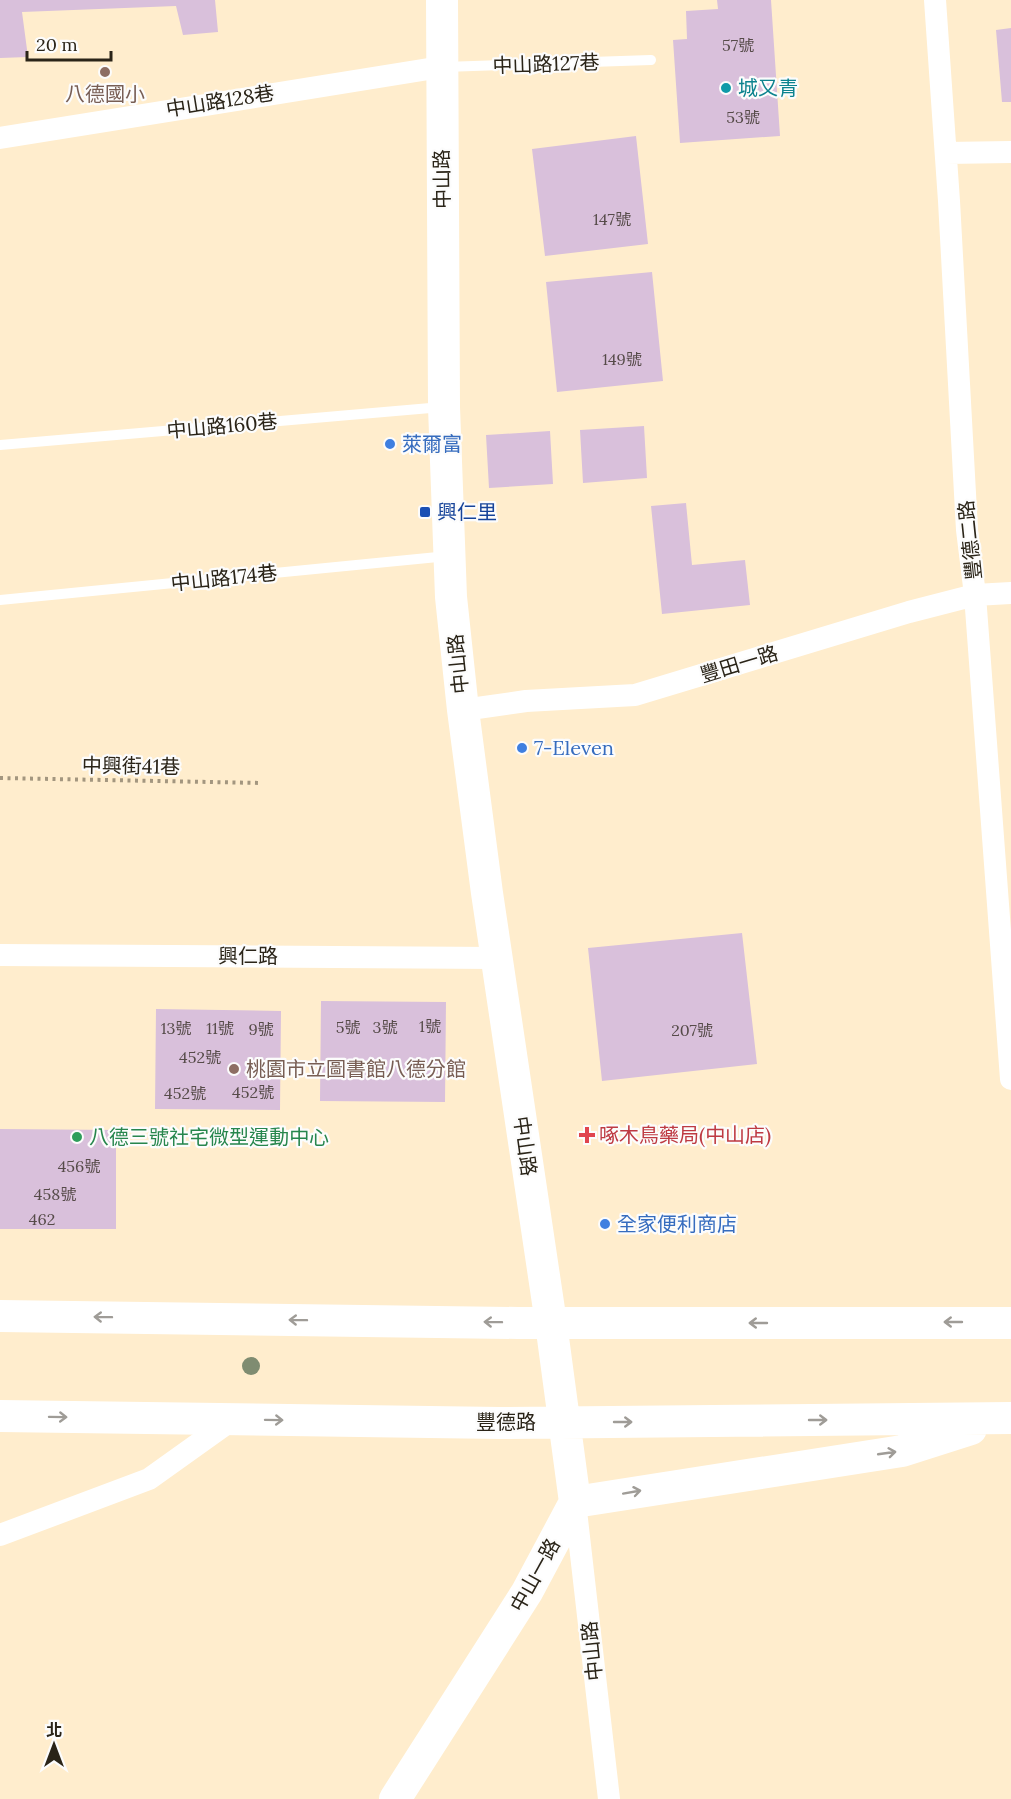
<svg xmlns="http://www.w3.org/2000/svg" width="1011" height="1799" font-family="Lora,'Noto Sans TC',serif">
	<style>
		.building { fill: #d9c0db }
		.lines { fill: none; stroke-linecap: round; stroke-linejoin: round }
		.path { stroke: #a3967f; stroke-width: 4; stroke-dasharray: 3 4.5; stroke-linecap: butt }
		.lane { stroke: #fff; stroke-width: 10 }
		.street { stroke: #fff; stroke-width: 22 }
		.secondary { stroke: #fff; stroke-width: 32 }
		.tree { fill: #7f8c71 }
		.oneway { stroke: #9f9c97 }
		.education-dot { fill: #8d6e63; stroke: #fcfcfc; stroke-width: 2 }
		.culture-dot { fill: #0f9aa8; stroke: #fcfcfc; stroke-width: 2 }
		.shop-dot { fill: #3f7fe0; stroke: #fcfcfc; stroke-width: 2 }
		.transit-dot { fill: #1a4fb4; stroke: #fcfcfc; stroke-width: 2 }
		.health-dot { fill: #e0444e; stroke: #fcfcfc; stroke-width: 2 }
		.leisure-dot { fill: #2e9e5b; stroke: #fcfcfc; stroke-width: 2 }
		.labels { text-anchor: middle; stroke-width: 4.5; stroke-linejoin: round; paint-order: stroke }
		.number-label { font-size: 16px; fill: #564b49 }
		.street-label { font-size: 20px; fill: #2a2418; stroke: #fcfcfc }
		.culture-label { font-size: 20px; fill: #0d838f; stroke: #fcfcfc; text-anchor: start }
		.education-label { font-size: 20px; fill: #785e54; stroke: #fcfcfc }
		.shop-label { font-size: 20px; fill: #366cbe; stroke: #fcfcfc; text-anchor: start }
		.transit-label { font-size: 20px; fill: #164399; stroke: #fcfcfc; text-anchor: start }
		.health-label { font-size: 20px; fill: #be3a42; stroke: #fcfcfc; text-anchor: start }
		.leisure-label { font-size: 20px; fill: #27864d; stroke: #fcfcfc; text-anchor: start }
	</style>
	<rect width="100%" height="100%" fill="#ffedcd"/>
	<!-- building -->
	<path class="building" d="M0,0H215L218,32L183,35L176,6L22,12L28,57L0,58Z
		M717,0H771L780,136L680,143L673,40L687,39L686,11L718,9Z
		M1011,28V102H1002L996,30Z
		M636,136L648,244L545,256L532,149Z
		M652,272L663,381L557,392L546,282Z
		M644,426L647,478L583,483L580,430Z
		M550,431L553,484L489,488L486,435Z
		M686,503L692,565L745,560L750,605L662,614L651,506Z
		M742,933L757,1064L602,1081L588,948Z
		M321,1001L446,1002L445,1102L320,1101Z
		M156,1009L281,1011L280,1110L155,1109Z
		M0,1129L116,1130V1229H0Z"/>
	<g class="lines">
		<!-- path -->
		<path class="path" d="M0,778L262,783"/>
		<!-- lane -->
		<path class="lane" d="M444,67L651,60
			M0,445L442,407
			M0,600L448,556"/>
		<!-- street -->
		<path class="street" d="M935,0L949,201L967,530L975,595L1011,1079
			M0,138L441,67
			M946,153L1011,152
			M463,710L526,701L635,695L909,612L975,595L1011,593
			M0,955L497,958
			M575,1502L609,1799
			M0,1535L149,1479L233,1419"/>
		<!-- secondary -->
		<path class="secondary" d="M0,1316L518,1323H1011
			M0,1416L500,1423L1011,1418
			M575,1502L902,1451L971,1429
			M395,1799L527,1592L575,1502L551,1323L487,893L463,710L451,597L444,407L442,0"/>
	</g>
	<!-- trees -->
	<circle class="tree" cx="251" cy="1366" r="9"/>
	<!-- one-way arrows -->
	<defs><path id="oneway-shaft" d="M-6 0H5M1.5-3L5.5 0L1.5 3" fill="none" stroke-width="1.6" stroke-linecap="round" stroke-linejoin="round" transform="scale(1.5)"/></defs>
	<g class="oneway">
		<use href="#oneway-shaft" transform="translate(103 1317) rotate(-179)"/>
		<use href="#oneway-shaft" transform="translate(298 1320) rotate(-179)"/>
		<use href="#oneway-shaft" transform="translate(493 1322) rotate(-179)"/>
		<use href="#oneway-shaft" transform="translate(953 1322) rotate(180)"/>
		<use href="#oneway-shaft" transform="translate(758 1323) rotate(180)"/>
		<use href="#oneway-shaft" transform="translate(58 1417) rotate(1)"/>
		<use href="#oneway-shaft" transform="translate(274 1420) rotate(1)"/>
		<use href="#oneway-shaft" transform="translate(818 1420)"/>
		<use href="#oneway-shaft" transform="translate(623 1422)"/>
		<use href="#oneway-shaft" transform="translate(887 1453) rotate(-8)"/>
		<use href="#oneway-shaft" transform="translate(632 1492) rotate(-10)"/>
	</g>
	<!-- markers -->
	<g class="education-dot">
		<circle cx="105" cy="72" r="6"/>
		<circle cx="234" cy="1069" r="6"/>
	</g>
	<circle class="culture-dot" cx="726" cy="88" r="6"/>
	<g class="shop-dot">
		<circle cx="390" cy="444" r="6"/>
		<circle cx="522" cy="748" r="6"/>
		<circle cx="605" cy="1224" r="6"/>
	</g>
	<rect class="transit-dot" x="419" y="506" width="12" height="12" rx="3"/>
	<path class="health-dot" d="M584 1126h6v6h6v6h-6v6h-6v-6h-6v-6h6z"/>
	<circle class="leisure-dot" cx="77" cy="1137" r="6"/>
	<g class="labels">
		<!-- number labels -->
		<g class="number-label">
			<text x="738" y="51">57號</text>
			<text x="743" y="123">53號</text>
			<text x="612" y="225">147號</text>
			<text x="622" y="365">149號</text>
			<text x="430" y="1032">1號</text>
			<text x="348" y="1033">5號</text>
			<text x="385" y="1033">3號</text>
			<text x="176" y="1034">13號</text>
			<text x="220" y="1034">11號</text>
			<text x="261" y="1035">9號</text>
			<text x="692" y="1036">207號</text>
			<text x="200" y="1063">452號</text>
			<text x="253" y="1098">452號</text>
			<text x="185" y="1099">452號</text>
			<text x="79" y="1172">456號</text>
			<text x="55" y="1200">458號</text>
			<text x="42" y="1225">462</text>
		</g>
		<!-- street labels -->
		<g class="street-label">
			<text transform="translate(546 64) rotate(-2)" y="7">中山路127巷</text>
			<text transform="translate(220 101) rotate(-9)" y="7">中山路128巷</text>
			<text transform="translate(442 179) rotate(-91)" y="7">中山路</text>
			<text transform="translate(222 426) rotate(-5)" y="7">中山路160巷</text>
			<text transform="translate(970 540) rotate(-96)" y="7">豐德二路</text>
			<text transform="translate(224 578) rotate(-6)" y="7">中山路174巷</text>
			<text transform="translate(458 664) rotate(-96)" y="7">中山路</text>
			<text transform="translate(739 664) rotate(-17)" y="7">豐田一路</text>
			<text transform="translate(131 766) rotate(1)" y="7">中興街41巷</text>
			<text x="248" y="963">興仁路</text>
			<text transform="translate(525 1146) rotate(82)" y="7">中山路</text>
			<text x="506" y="1429">豐德路</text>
			<text transform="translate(535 1575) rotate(-61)" y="7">中山一路</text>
			<text transform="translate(592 1651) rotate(-96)" y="7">中山路</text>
		</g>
		<!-- culture labels -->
		<g class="culture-label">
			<text x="738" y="95">城又青</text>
		</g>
		<!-- education labels -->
		<g class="education-label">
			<text x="105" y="101">八德國小</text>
			<text x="246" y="1076" text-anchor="start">桃園市立圖書館八德分館</text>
		</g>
		<!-- shop labels -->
		<g class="shop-label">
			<text x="402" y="451">萊爾富</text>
			<text x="534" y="755">7-Eleven</text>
			<text x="617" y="1231">全家便利商店</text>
		</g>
		<!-- transit labels -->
		<g class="transit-label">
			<text x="437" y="519">興仁里</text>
		</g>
		<!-- health labels -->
		<g class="health-label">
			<text x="599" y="1142">啄木鳥藥局(中山店)</text>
		</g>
		<!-- leisure labels -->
		<g class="leisure-label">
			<text x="89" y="1144">八德三號社宅微型運動中心</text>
		</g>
	</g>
	<!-- north arrow -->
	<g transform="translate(54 1745)" stroke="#fcfcfc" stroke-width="4.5" paint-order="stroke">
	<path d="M0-4.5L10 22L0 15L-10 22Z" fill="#2a2418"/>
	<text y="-9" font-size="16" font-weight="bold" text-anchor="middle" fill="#2a2418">北</text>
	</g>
	<!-- scale -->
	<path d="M27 51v9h84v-9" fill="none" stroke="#2a2418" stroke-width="3"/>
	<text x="36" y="51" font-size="18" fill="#2a2418" stroke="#fcfcfc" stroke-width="4.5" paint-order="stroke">20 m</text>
</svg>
